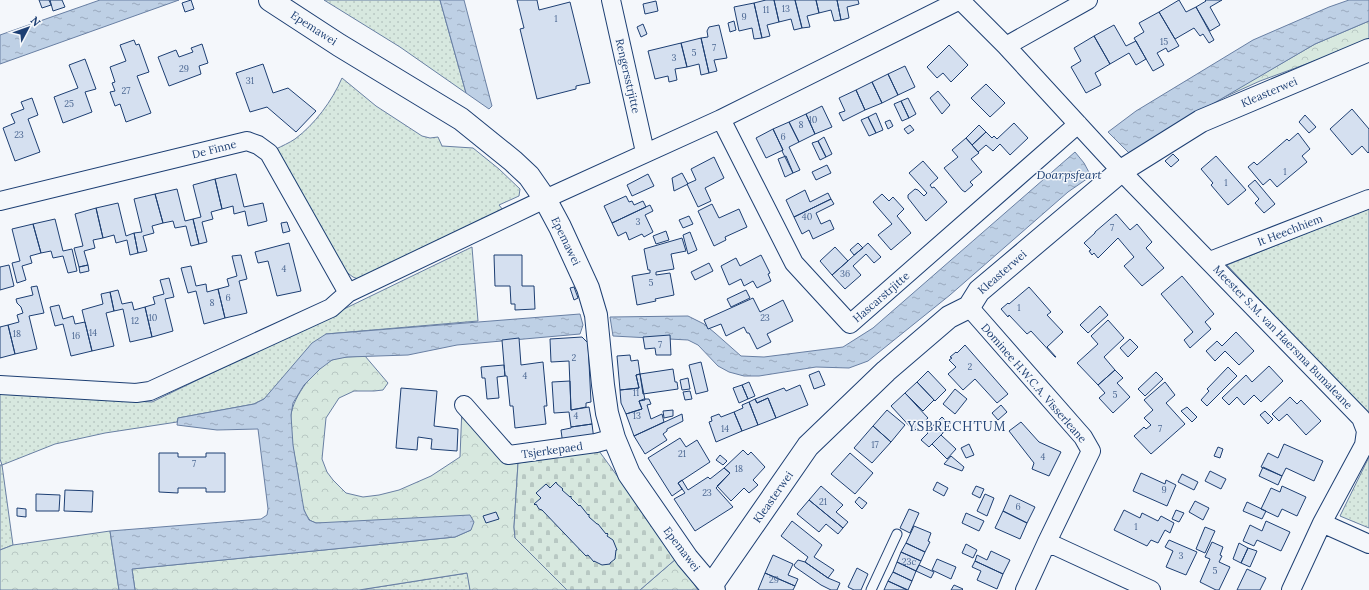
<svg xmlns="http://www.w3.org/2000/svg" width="1369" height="590" font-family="Lora,serif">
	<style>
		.grass { fill: url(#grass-dots); stroke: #687fa3 }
		.forest { fill: url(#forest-crowns); stroke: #687fa3 }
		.cemetery { fill: url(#cemetery-stones); stroke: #687fa3 }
		.water { fill: url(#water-ripples); stroke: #687fa3 }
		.building { fill: #d5e0f0; stroke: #1d3f73 }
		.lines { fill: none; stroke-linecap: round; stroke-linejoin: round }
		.lane-casing { stroke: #1d3f73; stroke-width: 11 }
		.street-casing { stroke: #1d3f73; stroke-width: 20 }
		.secondary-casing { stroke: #1d3f73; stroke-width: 24 }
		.lane { stroke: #f4f7fb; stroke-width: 9 }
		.street { stroke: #f4f7fb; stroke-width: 18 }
		.secondary { stroke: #f4f7fb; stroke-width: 22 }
		.labels { text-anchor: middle; stroke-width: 3; stroke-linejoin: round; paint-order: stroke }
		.number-label { font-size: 9px; fill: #4b6792 }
		.street-label { font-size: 11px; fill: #1d3f73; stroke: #f4f7fb }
		.water-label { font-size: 12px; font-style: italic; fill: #1d3f73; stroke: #f4f7fb }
		.quarter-label { font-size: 13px; letter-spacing: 1px; fill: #1d3f73; stroke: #f4f7fb }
	</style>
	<defs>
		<pattern id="grass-dots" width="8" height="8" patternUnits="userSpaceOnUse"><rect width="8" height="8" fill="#d7e8df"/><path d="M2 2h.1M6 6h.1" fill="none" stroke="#b8c8c3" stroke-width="1.8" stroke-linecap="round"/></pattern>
		<pattern id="forest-crowns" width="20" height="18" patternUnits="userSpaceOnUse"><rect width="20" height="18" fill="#d7e8df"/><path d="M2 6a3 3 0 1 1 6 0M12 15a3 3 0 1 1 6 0" fill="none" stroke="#b8c8c3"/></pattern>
		<pattern id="cemetery-stones" width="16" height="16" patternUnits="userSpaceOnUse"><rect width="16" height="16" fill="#d7e8df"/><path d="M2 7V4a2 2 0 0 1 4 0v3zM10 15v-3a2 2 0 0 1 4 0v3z" fill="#b8c8c3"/></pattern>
		<pattern id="water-ripples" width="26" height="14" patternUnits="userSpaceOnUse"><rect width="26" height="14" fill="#bed0e5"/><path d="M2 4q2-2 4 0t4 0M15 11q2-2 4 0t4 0" fill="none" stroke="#9aaabe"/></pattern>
	</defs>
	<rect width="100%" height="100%" fill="#f4f7fb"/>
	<!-- grass -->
	<path class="grass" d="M324,0H440L466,93L400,47Z
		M342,78L376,106L422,136L430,138L438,137L442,146L473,148L499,169L520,189L519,196L499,205L503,210L358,279L353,277L345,271L276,149C282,146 289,143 295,139C315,124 332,101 342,78Z
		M1369,208V416L1227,265Z
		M472,247L478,321L326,334L264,399L254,404L178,418L177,422L105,433L55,444L2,465L13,545L0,550V465H2L0,459V394L152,402Z
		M1369,457V528L1340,516Z
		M468,573L470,590H359Z"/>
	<!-- forest -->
	<path class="forest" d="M1369,21V41L1260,81L1218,100L1315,44Z
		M365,356L388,383L383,390L374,391H354L339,398L326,418L322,459L327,472L333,480L346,493L363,497L379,495L399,490L431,476L460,457L462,407L518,463L514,527L515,538L567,590H470L467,573L359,590H135L132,569L455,537L471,530L316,523C314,522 310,521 309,519C300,508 300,489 298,475C295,456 289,434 291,415C293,397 315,367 332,360C342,356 355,357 365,356Z
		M110,531L119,590H0V550L13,545Z
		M677,558L698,590H640Z"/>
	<!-- cemetery -->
	<path class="cemetery" d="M599,451L677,558L640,590H567L515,538L514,527L518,463Z"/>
	<!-- water -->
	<path class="water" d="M100,0H179L0,64V35Z
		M440,0H464L492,106L489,109L466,93Z
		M1349,0H1369V21L1315,44L1180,123L1131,155L1108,132L1136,111L1253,40L1329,7Z
		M1075,152L1084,163L1091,176L1068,192L950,295L868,361L849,368L816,367L759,376H744L729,372L718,366L698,345L688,340L613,336L610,317L688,316L704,324L715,333L741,356L764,357L843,347L873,328Z
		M580,314L583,325L580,334L457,345L408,355L347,357L332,360L320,369L304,385L293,403L291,415L293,445L304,510L309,520L316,523L470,515L474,522L471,530L455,537L132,569L135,590H119L110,531L261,519L267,515L268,509L258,429L217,430L177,425L178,418L254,404L264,399L312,343L326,334Z"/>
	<!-- building -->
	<path class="building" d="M39,0H49L51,5L42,8Z
		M50,0H62L65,7L53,11Z
		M191,0L194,9L185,12L182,3Z
		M517,0H537L539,10L570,2L590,83L576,86V89L537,99L520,29L524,28Z
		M766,0H774L779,22L767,25L770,36L762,38L754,3Z
		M774,0H795L802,28L794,30L791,19L779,22Z
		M795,0H816L819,13L807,16L810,27L802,28Z
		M816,0H837L841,20L834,21L831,10L819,13Z
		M837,0H858L859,4L847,7L849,18L841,20Z
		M1179,0L1186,12L1196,7L1214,40L1209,43L1203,34L1200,36L1194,28L1175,39L1159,12Z
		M1205,0H1222L1210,7L1220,25L1210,31L1196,7L1206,1Z
		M656,1L658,11L645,14L643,4Z
		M754,3L762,38L754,39L752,28L739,31L734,7Z
		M1159,12L1179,46L1168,52L1166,48L1157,53L1164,65L1153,71L1134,38L1144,32L1139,23Z
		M734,21L736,30L730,32L728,23Z
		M643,24L647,34L641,37L637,27Z
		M719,25L727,58L714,60L717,71L709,73L701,38L708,37L707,31L709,27Z
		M1114,25L1126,46L1136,41L1146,59L1136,65L1129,53L1110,64L1094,36Z
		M1094,36L1110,64L1095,73L1101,85L1086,93L1071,67L1081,61L1074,48Z
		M701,38L709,73L701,75L699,64L687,67L681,43Z
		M134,40L136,45L139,44L149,72L137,76L151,113L126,122L120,104L115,106L110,92L115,91L112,83L115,82L110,67L126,61L120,45Z
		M681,43L687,67L675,69L677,80L669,82L668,76L655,79L648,51Z
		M202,44L208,63L199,66L201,74L169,86L158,57L176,50L179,57L193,52L191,48Z
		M949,45L968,65L951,82L943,73L937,78L927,67Z
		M85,59L96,89L85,92L92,112L63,123L54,97L78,88L69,65Z
		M263,64L273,93L288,88L316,111L296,132L267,107L250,112L236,73Z
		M905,66L915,87L898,95L888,74Z
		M888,74L898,95L882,103L872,82Z
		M872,82L882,103L865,110L856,90Z
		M986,84L1005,103L990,117L971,98Z
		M856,90L865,110L843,121L839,113L845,111L839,98Z
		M938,91L950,105L942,114L930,98Z
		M32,98L38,115L28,119L40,152L15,161L3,128L15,123L11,114L24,109L21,102Z
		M908,98L916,114L909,118L901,101Z
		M901,101L909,118L902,121L894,104Z
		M822,106L832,127L815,134L806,114Z
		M1352,109L1369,129V152L1368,153L1362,146L1352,155L1330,129Z
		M876,113L883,130L876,133L868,117Z
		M806,114L815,134L799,142L789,122Z
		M1305,115L1316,127L1309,133L1299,122Z
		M868,117L876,133L869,136L861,120Z
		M890,120L893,126L888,129L885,122Z
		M789,122L799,142L789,147L800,170L793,173L782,151L783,150L773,129Z
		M1014,123L1028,138L1010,155L1000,144L993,151L986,145L978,152L972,145L986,132L992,138L994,136L997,139Z
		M910,125L914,130L908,134L904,129Z
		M979,125L986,132L972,145L966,138Z
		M773,129L783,150L766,158L756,138Z
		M1298,133L1310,149L1302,156L1307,162L1277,187L1270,179L1263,185L1248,167L1254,162L1257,165L1287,139L1289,141Z
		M824,137L832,154L826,157L818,141Z
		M966,138L979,153L971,159L982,172L970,182L973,185L965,192L962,190L944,168L958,157L952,150Z
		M818,141L826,157L820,160L812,143Z
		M1173,154L1179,160L1171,167L1165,161Z
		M786,156L793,173L785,177L778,159Z
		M1216,156L1246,190L1228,205L1211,185L1213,183L1201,169Z
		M714,157L724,178L705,188L711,201L698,207L687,184L696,180L691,169Z
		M923,161L938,178L930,185L932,188L934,187L947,202L926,221L908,198V195L915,189L918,190L924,196L927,193L909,173Z
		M827,165L831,173L816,180L812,172Z
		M682,173L688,184L674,191L672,178Z
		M236,174L244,207L263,203L267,221L248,226L245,211L234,214L233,206L222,209L215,179Z
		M648,174L654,186L632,196L627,185Z
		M215,179L222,209L211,212L213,219L202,222L207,242L199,244L193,219L201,217L193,185Z
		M1255,180L1275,204L1264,213L1255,203L1259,199L1248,186Z
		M177,189L185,221L193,219L199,244L191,246L186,226L175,228L173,221L163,223L155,194Z
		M805,190L810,202L828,193L831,199L794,217L786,200Z
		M155,194L163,223L152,226L154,233L143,236L147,251L138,253L134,233L142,232L134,199Z
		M882,194L889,201L893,197L904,209L897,216L911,233L891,250L878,235L892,224L873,202Z
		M626,196L629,202L632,201L634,205L643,201L646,207L612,223L604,206Z
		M831,199L834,204L816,213L821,224L830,220L834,229L813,239L809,230L802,234L794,217Z
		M118,203L126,236L134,233L138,253L130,255L127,240L116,243L114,235L103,238L96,208Z
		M712,204L719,218L739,209L747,227L725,237L726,240L714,246L698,211Z
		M650,205L653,211L645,215L653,232L644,237L642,234L629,240L626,232L618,236L612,223Z
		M96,208L103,238L93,240L95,248L84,251L88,265L79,267L74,248L83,246L75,214Z
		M1116,214L1130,230L1137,224L1152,242L1146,248L1164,268L1142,286L1124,266L1134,257L1118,238L1098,258L1094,253L1092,255L1089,251L1091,250L1084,243L1095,233V232Z
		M689,216L693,224L683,228L679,220Z
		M55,219L63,251L72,249L77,271L68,273L63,256L53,258L51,251L41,253L33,224Z
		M287,222L290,231L283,233L281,223Z
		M33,224L41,253L30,256L32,263L22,266L26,280L17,283L12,263L20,261L12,229Z
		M666,231L669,240L656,244L653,236Z
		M690,232L697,250L688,254L683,235Z
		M682,238L686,251L671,254L674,269L656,272V275L670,273L674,295L655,299L656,301L637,305L632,276L650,273V270H648L644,249Z
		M289,243L301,291L277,296L268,261L258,263L255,252Z
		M858,243L863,248L854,255L850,250Z
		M868,243L881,257L874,263L866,254L853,266L861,275L845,289L832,275Z
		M835,247L848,261L832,275L820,261Z
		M241,255L247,279L239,281L247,313L225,318L218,289L229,286L227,279L237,276L232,256Z
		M494,255H522V286H534L535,309L515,310V304H511L510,286H495Z
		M761,255L770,273L768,274L771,281L757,288L753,281L744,286L741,279L729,285L721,266L736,258L740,266Z
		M709,263L713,271L695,280L691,272Z
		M9,265L14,286L0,290V267Z
		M88,265L89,271L80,273L79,267Z
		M191,266L196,286L206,284L207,292L218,289L225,318L204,324L196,291L188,293L181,268Z
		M1182,276L1214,314L1205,322L1211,329L1190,348L1184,340L1193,332L1161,294Z
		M169,278L174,297L165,299L173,331L152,337L145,307L155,304L153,297L164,294L160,280Z
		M37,286L44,313L29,316L37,349L15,354L8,325L19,322L17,315L23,313L21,307L17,303L16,299L33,295L31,287Z
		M574,287L578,298L574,300L570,288Z
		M1029,287L1051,312L1047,315L1063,332L1047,347L1056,357H1055L1031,331L1027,334L1009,315L1008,317L1001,309L1008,303L1009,304Z
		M118,290L122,304L132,302L134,310L145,307L152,337L130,342L123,309L114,311L110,292Z
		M746,290L750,298L731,307L727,299Z
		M110,292L114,311L106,313L114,346L92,351L82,310L103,304L101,294Z
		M753,298L760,312L783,300L793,321L767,334L771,342L757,349L749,333H747L744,327L726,336L721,324L708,329L704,320Z
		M59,305L63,319L73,316L75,324L85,322L92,351L71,356L63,324L55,326L50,307Z
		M1100,306L1108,315L1088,333L1080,325Z
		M1108,320L1124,338L1104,357L1115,370L1098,385L1077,363L1098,344L1091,336Z
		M8,325L15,354L0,358V327Z
		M1236,332L1254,351L1239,365L1225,351L1215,361L1206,351L1217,341L1222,346Z
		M670,335L671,355H656L655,348L645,349L643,337Z
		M582,337L588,343L591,402L586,403V407L571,410L569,361L551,362L550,339Z
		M519,338L521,365L543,362L547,406H544L546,424L515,428L513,406H510L507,376H505L502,340Z
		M1130,339L1138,347L1128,357L1120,348Z
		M965,345L1008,394L997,403L975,379L963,390L948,374L956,367L949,360L952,358L950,357L956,352L957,353Z
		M630,355L631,361L638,360L640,374L636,375L639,388L620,390L617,356Z
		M701,362L708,391L696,394L689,365Z
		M504,365L505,376L497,377L499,398L487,399L485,378H482L481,367Z
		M1269,366L1283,381L1261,402L1254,395L1244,405L1237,397L1229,405L1222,398L1246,375L1252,382Z
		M1228,367L1237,376L1207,406L1201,400L1209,391L1207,389Z
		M673,369L675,382H677L678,389L643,394L640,374Z
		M1115,370L1123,378L1117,383L1130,397L1113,413L1099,398L1105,393L1098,385Z
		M819,371L825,385L814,389L809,375Z
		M928,371L946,390L935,401L917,382Z
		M1156,372L1163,379L1145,396L1138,389Z
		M640,374L645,400L639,401L642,409L626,414L621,403L620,390L639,388L636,375Z
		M688,378L690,389L682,390L680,380Z
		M570,381L571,410L589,407L592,424L571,427L569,412L554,413L552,382Z
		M749,382L755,396L748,399L742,385Z
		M917,382L934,400L923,411L905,393Z
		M1165,382L1175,395L1166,403L1185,424L1151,454L1134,436L1144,427L1146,429L1151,425L1144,418L1153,410L1144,400Z
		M742,385L748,399L739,403L733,388Z
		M800,385L808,405L776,418L768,398L757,403L755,399L784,388L786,391Z
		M401,388L437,391L434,426L458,429L457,451L431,449L432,439L418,437L417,450L396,448Z
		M955,389L967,399L955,414L943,404Z
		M690,391L692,399L685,400L683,392Z
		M905,393L928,418L914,431L891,406Z
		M1290,397L1297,404L1301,400L1321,421L1306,435L1287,414L1279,421L1272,414Z
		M768,398L776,418L758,425L749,402L755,399L757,403Z
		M644,399H649L651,404L647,405L651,419L662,414L664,422L634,436L626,414L642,409L639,401Z
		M749,402L758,425L742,431L734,412L743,408L742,405Z
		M1001,405L1007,412L998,420L992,413Z
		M1187,407L1197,417L1192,422L1181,411Z
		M673,410V416L664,418L663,411Z
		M887,410L905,425L891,442L873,426Z
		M1265,411L1273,419L1268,424L1260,415Z
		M734,412L742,431L716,442L709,422L712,421L711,417L719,414L721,417Z
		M682,414L683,421L667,429V431L663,434L667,440L645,454L634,436Z
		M942,417L950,425L943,433L935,424Z
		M1021,422L1039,442L1061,452L1049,476L1032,469L1034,463L1009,431Z
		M592,424L594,440L563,445L561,430L571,428V427Z
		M935,424L943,433L929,447L921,440L928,433L926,431Z
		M873,426L891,442L872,463L854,448Z
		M941,435L956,449L947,459L932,444Z
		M680,438L686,447L697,440L710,462L678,483L682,489L672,496L648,458Z
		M969,444L974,455L966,458L961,448Z
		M1284,444L1323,461L1314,481L1286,468L1282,476L1261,467L1268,453L1278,458Z
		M1218,447L1223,449L1220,458L1214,456Z
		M743,450L748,455L751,452L765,467L753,480L758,485L749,493L744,488L731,501L717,486L730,473L724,468Z
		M159,453H178V457H206V453H225V492H206V488H178V493L159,492Z
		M850,453L873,473L855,494L831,474Z
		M720,455L727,461L723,465L716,460Z
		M951,456L964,467L962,471L944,464Z
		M1263,467L1282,476L1278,485L1259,476Z
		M724,468L730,473L716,488L733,507L695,531L674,499L685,493L678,483L682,480L688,490L708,477L710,479Z
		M1210,471L1226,479L1221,489L1205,481Z
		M1141,473L1165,484L1166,480L1176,485L1167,506L1133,491Z
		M1182,474L1198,482L1194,490L1178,482Z
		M556,482L557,484L563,489L562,490L570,497L571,496V498L579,506L580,505L588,515L589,514V517L597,524H598L606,534L607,533L608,534L607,536L613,540L617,550H616L615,559L610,563V564L602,565L594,561V562L588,555L586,556L542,510L539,509L536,504L535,505L534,504L541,498L536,493L546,484L550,488Z
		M937,482L948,488L944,496L933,490Z
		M821,486L843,505L836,512L848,522L843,528L809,500Z
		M976,486L984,489L980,498L972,494Z
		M1282,486L1306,497L1297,516L1282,509L1278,517L1261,509L1271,488L1280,492Z
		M65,490L93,491L92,512L64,511Z
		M36,494L60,495L59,511H36Z
		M985,494L994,498L987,516L977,511Z
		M1010,495L1035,507L1027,523L1003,511Z
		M859,497L867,503L862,509L855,502Z
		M809,500L843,528L838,534L826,524L819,532L797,514Z
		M1195,501L1209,508L1203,520L1189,512Z
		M1247,502L1266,511L1262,519L1243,511Z
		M17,508L26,509V517L17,516Z
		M909,509L919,513L910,533L900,528Z
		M1124,510L1140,518L1142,513L1158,521L1161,516L1174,523L1170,533L1165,530L1158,543L1151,540L1147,546L1114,530Z
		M1176,510L1184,513L1179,522L1172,519Z
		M1003,511L1027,523L1020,539L995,528Z
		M496,512L499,519L486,523L483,516Z
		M966,513L984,521L979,531L962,523Z
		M792,521L822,545L814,557L834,570L828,578L805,562L808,557L781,536Z
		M1266,521L1290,532L1281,551L1257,540L1254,546L1243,541L1250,525L1262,531Z
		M914,526L931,533L928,541L930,542L925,552L906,543Z
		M1205,527L1215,531L1205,553L1196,549Z
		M1169,540L1197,552L1186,575L1166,567L1173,551L1165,547Z
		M1212,542L1223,547L1220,555L1222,556L1219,562L1230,567L1219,590H1216L1200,582L1210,559L1205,557Z
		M906,543L925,552L921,561L901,552Z
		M1239,543L1248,548L1241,563L1233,559Z
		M966,544L977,550L973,558L962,553Z
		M1248,548L1257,551L1250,567L1241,563Z
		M991,551L1010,560L1003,574L975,561L977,555L987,560Z
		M901,552L921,561L916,571L897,562Z
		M773,555L793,564L788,575L798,579L795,586L765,573Z
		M937,559L956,567L951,579L932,570Z
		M798,560L805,562L828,578L840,583L837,590H831L821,585L795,567L794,565Z
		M975,561L1003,574L997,589L977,580L981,571L972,567Z
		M897,562L916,571L912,581L893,572Z
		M919,565L934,572L931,578L916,571Z
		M857,568L868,574L861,590H854L848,587Z
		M1247,569L1266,578L1260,590H1237Z
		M893,572L912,581L908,590L888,581Z
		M765,573L795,586L793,590H758Z
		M888,581L907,590H884Z
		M954,585L963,589L962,590H951Z"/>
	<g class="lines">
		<defs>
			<path id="lane" d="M871,590L897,534"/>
			<path id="street" d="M611,0L645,152
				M1006,46L1088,0
				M721,119L794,263L850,324L1078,124
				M0,201L247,141L258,145L269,153L348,293
				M1210,261L1369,199
				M969,307L1083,437L1091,451L1047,542L1025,590
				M0,385L136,393L150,391L331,308L348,293L545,199L721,119L960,0L1006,46L1121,171L1361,418L1366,431L1364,445L1322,523L1291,590
				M464,405L508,455L596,443L614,438
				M1322,523L1369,544
				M1047,542L1151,590"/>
			<path id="secondary" d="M270,0L339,45L461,119L513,161L529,176L545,199L560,227L588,288L596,315L603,385L607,413L614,438L629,474L687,558L714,590
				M711,586L808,446L886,371L949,317L969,307L979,291L1121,171L1201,121L1369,50"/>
		</defs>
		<!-- lane casing -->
		<use href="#lane" class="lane-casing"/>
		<!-- street casing -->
		<use href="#street" class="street-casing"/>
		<!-- secondary casing -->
		<use href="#secondary" class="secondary-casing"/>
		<!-- lane -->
		<use href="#lane" class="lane"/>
		<!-- street -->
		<use href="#street" class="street"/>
		<!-- secondary -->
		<use href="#secondary" class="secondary"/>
	</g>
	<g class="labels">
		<!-- number labels -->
		<g class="number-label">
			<text x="786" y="12">13</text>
			<text x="766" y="13">11</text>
			<text x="744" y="20">9</text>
			<text x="556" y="22">1</text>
			<text x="1164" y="45">15</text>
			<text x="714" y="51">7</text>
			<text x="694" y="56">5</text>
			<text x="674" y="61">3</text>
			<text x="184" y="72">29</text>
			<text x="250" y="84">31</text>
			<text x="126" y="94">27</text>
			<text x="69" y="107">25</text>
			<text x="813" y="123">10</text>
			<text x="801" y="128">8</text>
			<text x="19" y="138">23</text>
			<text x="783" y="140">6</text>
			<text x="1285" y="175">1</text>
			<text x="1226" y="186">1</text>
			<text x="807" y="220">40</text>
			<text x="638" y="225">3</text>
			<text x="1112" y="231">7</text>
			<text x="284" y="272">4</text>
			<text x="845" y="277">36</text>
			<text x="651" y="286">5</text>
			<text x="228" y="301">6</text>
			<text x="212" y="306">8</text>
			<text x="1019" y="311">1</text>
			<text x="153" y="321">10</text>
			<text x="765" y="321">23</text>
			<text x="135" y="324">12</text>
			<text x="93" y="336">14</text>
			<text x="17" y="337">18</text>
			<text x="76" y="339">16</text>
			<text x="660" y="348">7</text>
			<text x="574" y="361">2</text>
			<text x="970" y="370">2</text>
			<text x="525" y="379">4</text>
			<text x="636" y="396">11</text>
			<text x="1115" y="398">5</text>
			<text x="576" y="419">4</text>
			<text x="637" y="419">13</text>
			<text x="725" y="432">14</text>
			<text x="1160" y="432">7</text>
			<text x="875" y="448">17</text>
			<text x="682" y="457">21</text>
			<text x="1043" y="460">4</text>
			<text x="194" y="467">7</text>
			<text x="739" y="472">18</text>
			<text x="1164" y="493">9</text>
			<text x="707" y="496">23</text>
			<text x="823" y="505">21</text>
			<text x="1018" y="510">6</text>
			<text x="1136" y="530">1</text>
			<text x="1181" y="559">3</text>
			<text x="909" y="565">23c</text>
			<text x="1215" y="574">5</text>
			<text x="774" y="583">29</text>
		</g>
		<!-- street labels -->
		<g class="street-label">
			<text transform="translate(314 28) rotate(33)" y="4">Epemawei</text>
			<text transform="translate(628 76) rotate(77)" y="4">Rengersstrjitte</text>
			<text transform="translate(1269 92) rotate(-23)" y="4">Kleasterwei</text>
			<text transform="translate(214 149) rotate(-14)" y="4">De Finne</text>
			<text transform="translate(1290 230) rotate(-21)" y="4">It Heechhiem</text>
			<text transform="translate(566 241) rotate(64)" y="4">Epemawei</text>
			<text transform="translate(1002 272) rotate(-41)" y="4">Kleasterwei</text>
			<text transform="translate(881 297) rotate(-41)" y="4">Hascarstrjitte</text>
			<text transform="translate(1283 337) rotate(46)" y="4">Meester S.M. van Haersma Bumaleane</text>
			<text transform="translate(1034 383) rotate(49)" y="4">Dominee H.W.C.A. Visserleane</text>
			<text transform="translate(552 450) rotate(-8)" y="4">Tsjerkepaed</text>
			<text transform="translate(773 497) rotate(-55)" y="4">Kleasterwei</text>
			<text transform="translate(682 549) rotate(53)" y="4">Epemawei</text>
		</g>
		<!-- water labels -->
		<g class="water-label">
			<text x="1069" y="179">Doarpsfeart</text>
		</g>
		<!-- quarter labels -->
		<g class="quarter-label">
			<text x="957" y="431">YSBRECHTUM</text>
		</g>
	</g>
	<!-- north arrow -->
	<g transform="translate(28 28) rotate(49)" stroke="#f4f7fb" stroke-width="3" paint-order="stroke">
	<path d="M0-3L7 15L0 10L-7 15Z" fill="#1d3f73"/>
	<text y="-6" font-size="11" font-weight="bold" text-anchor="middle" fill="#1d3f73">N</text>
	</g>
</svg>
